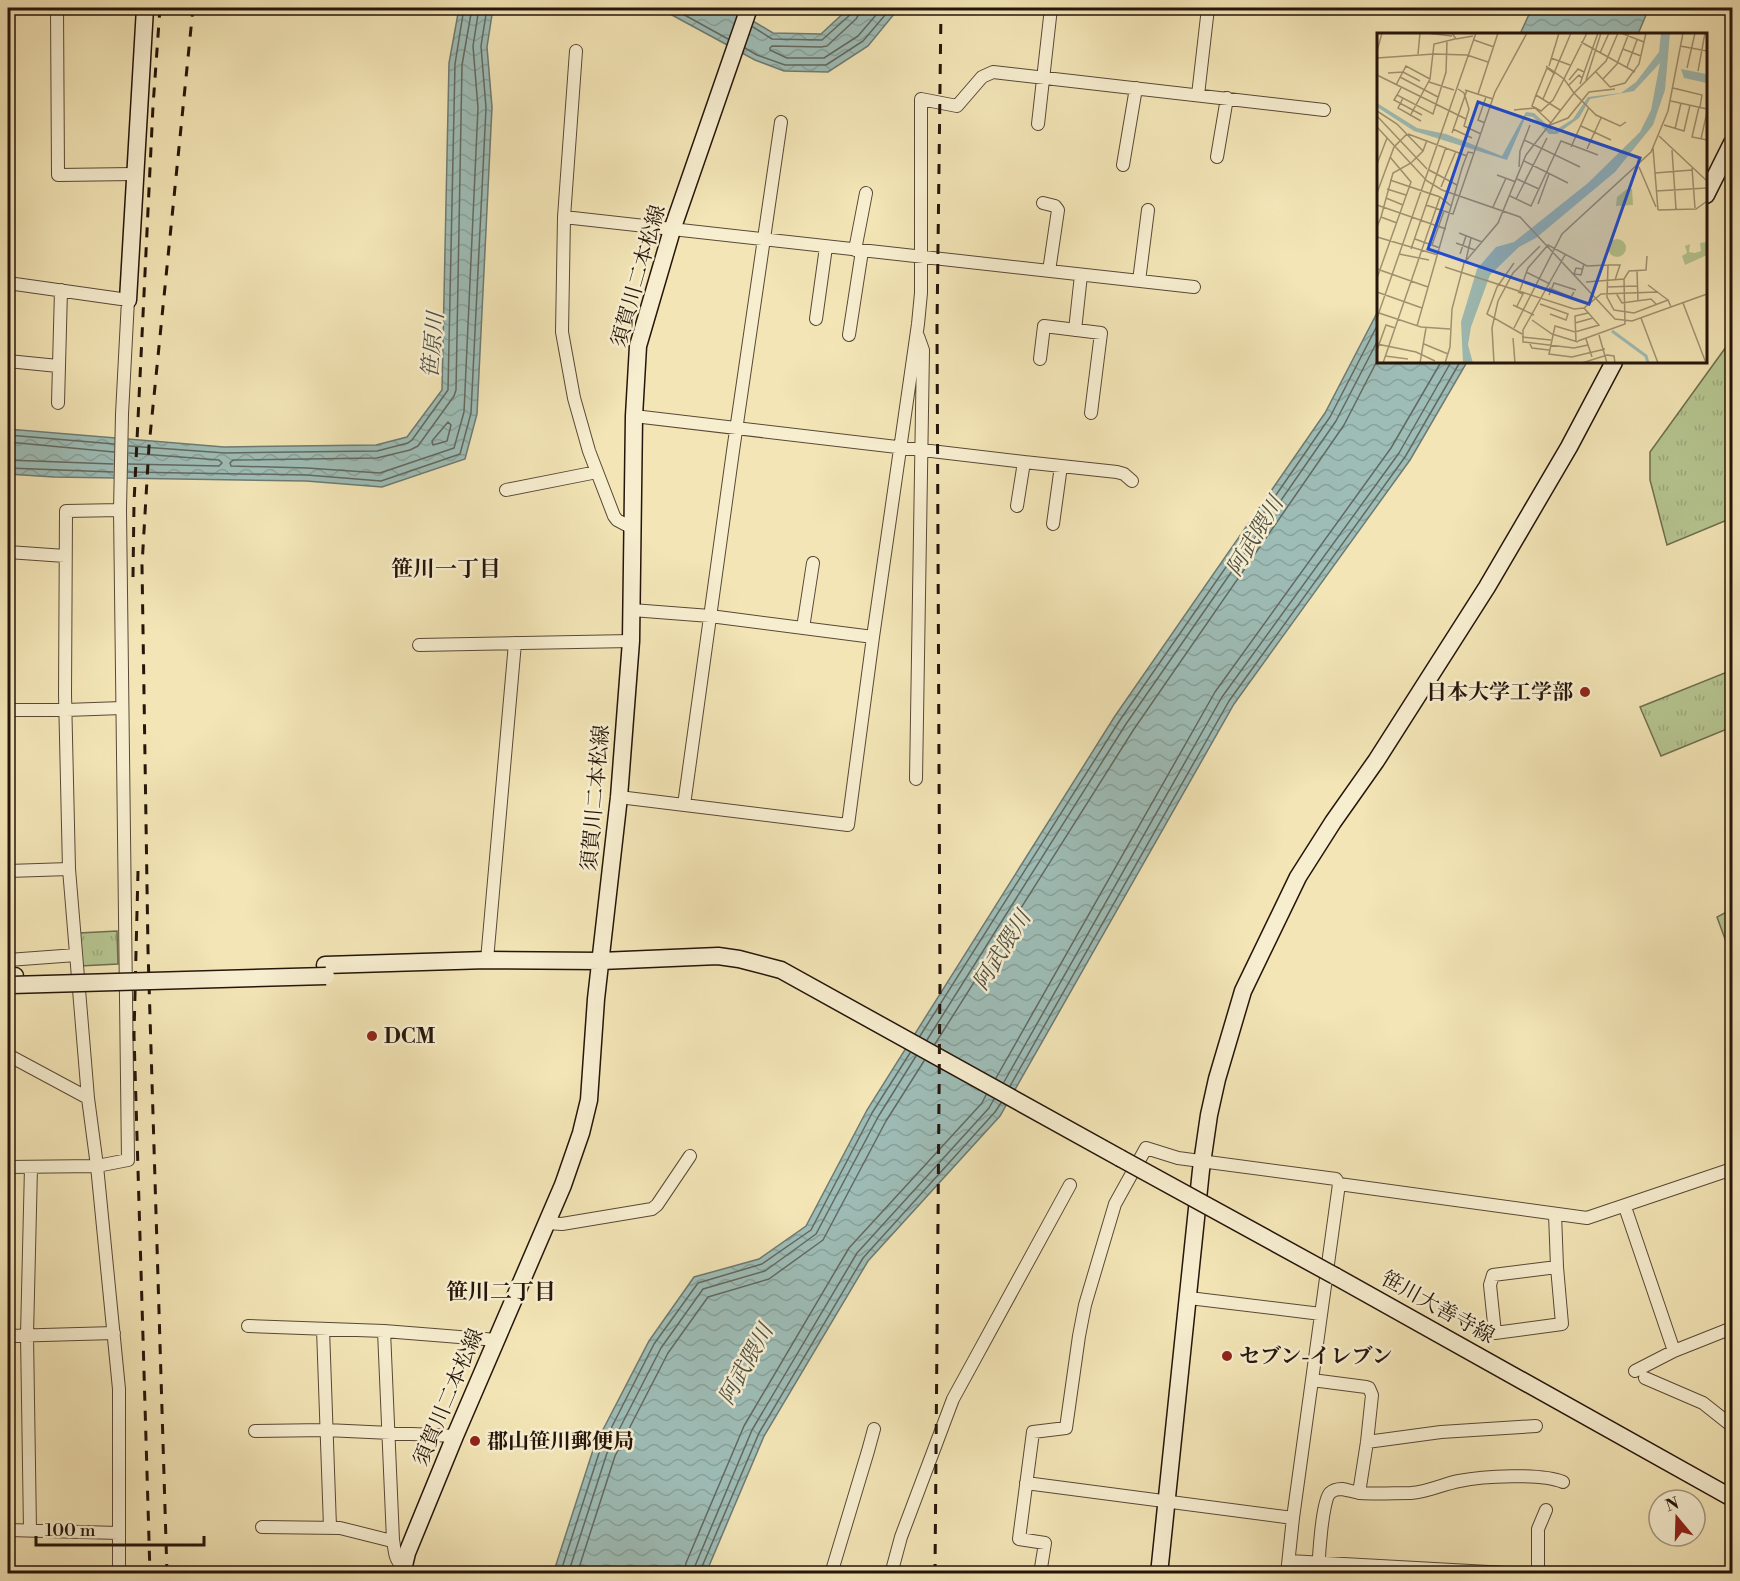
<svg xmlns="http://www.w3.org/2000/svg" width="1740" height="1581" font-family="'Libre Bodoni','Noto Serif JP',serif">
	<style>
		.park { fill: url(#park-tufts); stroke: #6e6e4e; stroke-width: 1.5 }
		.pitch { fill: #b6c691; stroke: #6e6e4e; stroke-width: 1.5 }
		.water { fill: url(#water-waves); stroke: #6e7a72; stroke-width: 1.5 }
		.lines { fill: none; stroke-linecap: round; stroke-linejoin: round }
		.shore { stroke: #626960; stroke-width: 1.5 }
		.street-casing { stroke: #584935; stroke-width: 14 }
		.secondary-casing { stroke: #25150a; stroke-width: 19 }
		.street { stroke: #f7eed0; stroke-width: 12 }
		.secondary { stroke: #f7eed0; stroke-width: 16 }
		.rail { stroke: #25150a; stroke-width: 3; stroke-dasharray: 10 10; stroke-linecap: butt }
		.secondary-bridge-casing { stroke: #25150a; stroke-width: 19; stroke-linecap: butt }
		.secondary-bridge { stroke: #f7eed0; stroke-width: 16 }
		.poi-dot { fill: #8f2418; stroke: #f7eed0; stroke-width: 2 }
		.labels { text-anchor: middle; stroke-width: 5; stroke-linejoin: round; paint-order: stroke }
		.street-label { font-size: 21px; fill: #25150a; stroke: #f7eed0 }
		.poi-label { font-size: 21px; font-weight: bold; fill: #25150a; stroke: #f7eed0; text-anchor: start }
		.water-label { font-size: 22px; font-style: italic; fill: #4f5047; stroke: #f7eed0 }
		.neighbourhood-label { font-size: 22px; font-weight: bold; fill: #25150a; stroke: #f7eed0 }
		.inset-river { fill: none; stroke: #9ebdb7; stroke-width: 3 }
		.inset-road { fill: none; stroke: #a19271; stroke-width: 1.5 }
		.view { fill: #1d4ed8; fill-opacity: 0.15; stroke: #1d4ed8; stroke-width: 3 }
		.inset-edge { fill: none; stroke: #25150a; stroke-width: 3 }
	</style>
	<defs>
		<pattern id="park-tufts" width="24" height="20" patternUnits="userSpaceOnUse" patternTransform="scale(1.5)"><rect width="24" height="20" fill="#b6c691"/><path d="M3 7l-1-3M5 7V3M7 7l1-3M15 17l-1-3M17 17v-4M19 17l1-3" fill="none" stroke="#9ca97c"/></pattern>
		<pattern id="water-waves" width="16" height="10" patternUnits="userSpaceOnUse" patternTransform="scale(1.5)"><rect width="16" height="10" fill="#9ebdb7"/><path d="M0 5q4-4 8 0t8 0" fill="none" stroke="#88a29c"/></pattern>
	</defs>
	<rect width="100%" height="100%" fill="#f3e5b6"/>
	<filter id="stains"><feTurbulence type="fractalNoise" baseFrequency=".00333" numOctaves="4"/><feColorMatrix values="0 0 0 0 .2 0 0 0 0 .09 0 0 0 0 .02 0 0 0 .5 -.17"/></filter>
	<radialGradient id="worn" r=".72"><stop offset=".6" stop-color="#630" stop-opacity="0"/><stop offset="1" stop-color="#630" stop-opacity=".3"/></radialGradient>
	<!-- park -->
	<path class="park" d="M1732,345V518L1667,545L1650,480V452L1726,347Z
		M1732,670V727L1661,756L1640,707Z
		M117,931L118,964L80,966L79,933Z"/>
	<!-- pitch -->
	<path class="pitch" d="M1732,909V958L1717,917Z"/>
	<!-- water -->
	<path class="water" d="M459,8H493L487,47L492,107L477,414L465,459L382,487L306,481L54,477L8,474V429L224,447L376,445L407,437L442,390L449,63Z
		M659,8H731L773,33L821,34L849,8H899L868,46L828,72L784,71L755,60Z
		M1532,8H1649L1638,34H1520Z
		M1378,311V362H1467L1410,460L1234,704L1000,1116L868,1261L764,1436L706,1573L553,1574L594,1447L649,1341L694,1277L759,1259L806,1226L867,1110L1115,716L1325,413Z"/>
	<g class="lines">
		<!-- shore -->
		<path class="shore" d="M472,8L462,65L456,390L454,396L418,446L410,450L377,458L233,460L230,463L231,466L307,468L380,473L454,448L464,412L478,108L473,46L479,8
			M672,8L728,39
			M860,8L859,14L856,19L827,46L821,47L772,46L770,48V50L787,58H824L858,36L882,8
			M753,27L772,39L822,40L851,14L853,8
			M745,48L757,55L785,65H826L863,41L891,8
			M448,422L451,425L447,441L433,445L432,441Z
			M8,435L114,444
			M8,442L114,452
			M129,446L225,453L377,451L408,443L412,440L448,390L455,64L464,8
			M8,460L113,464
			M128,464L219,466L222,463L219,460L129,453
			M8,468L113,472
			M128,472L307,475L381,481L460,454L471,413L486,108L481,46L487,8
			M920,1036L1120,720L1330,417L1378,324
			M927,1040L1126,724L1336,421L1378,340
			M935,1044L1134,729L1344,425L1378,359
			M996,1078L1215,692L1391,448L1441,362
			M1004,1082L1222,697L1399,453L1451,362
			M1010,1086L1229,701L1405,457L1460,362
			M560,1574L600,1450L654,1344L698,1283L762,1264L811,1230L872,1113L910,1053
			M568,1574L607,1453L661,1348L703,1289L765,1271L816,1234L878,1117L916,1056
			M577,1574L615,1456L668,1353L708,1297L769,1279L823,1240L886,1121L924,1061
			M684,1574L686,1563L744,1426L849,1248L982,1103L986,1095
			M693,1574L695,1566L752,1430L857,1253L989,1108L994,1099
			M701,1574V1569L759,1433L863,1258L995,1112L1001,1103"/>
		<defs>
			<path id="street" d="M57,8L58,175L134,174
				M576,51L564,217L562,332L574,398L589,451L614,516L617,520L634,529
				M1198,95L1208,8
				M1038,124L1051,8
				M1217,157L1227,98
				M1123,165L1136,88
				M1043,203L1055,206L1058,210L1049,271
				M564,217L1194,287
				M855,250L866,193
				M1139,281L1148,210
				M8,283L128,300L122,414L120,510L128,1160L97,1166L8,1167
				M816,319L826,247
				M1075,330L1081,275
				M849,335L862,251
				M1040,359L1044,326L1101,333L1091,413
				M8,361L58,366
				M58,403L61,290
				M634,416L1024,462L1117,472L1124,474L1132,481
				M506,490L597,472
				M1017,506L1024,462
				M1053,524L1061,466
				M8,552L65,556
				M632,610L710,616L873,637
				M803,628L813,563
				M419,645L631,641
				M8,710H66L122,708
				M916,779L923,350L918,336
				M619,797L848,825L873,637L918,324L921,293V99L957,106L982,77L993,72L1324,110
				M684,805L733,451L781,122
				M8,871L69,869
				M8,960L76,955
				M487,960L515,643
				M8,1055L88,1098
				M1625,1207L1674,1351
				M1555,1214L1557,1267L1562,1324L1495,1333L1490,1285L1493,1275L1557,1267
				M547,1223L562,1224L652,1209L657,1205L690,1156
				M1189,1298L1321,1314
				M248,1326L384,1331L497,1340
				M323,1329L330,1527
				M384,1331L393,1540C395,1550 394,1560 403,1566
				M8,1336L114,1333
				M1635,1371L1674,1351L1732,1328
				M1645,1378L1703,1403L1732,1426
				M1312,1380L1366,1387L1369,1388L1372,1395L1367,1442L1359,1493
				M255,1431L326,1430L455,1436
				M1367,1442L1441,1432L1536,1426
				M1026,1483L1293,1518
				M262,1527L340,1528L388,1540H393
				M8,1530L119,1533
				M30,1530L27,1335L31,1167
				M1289,1561L1525,1574
				M119,1574V1389L97,1166L88,1098L69,869L65,694L66,511L120,510
				M831,1574L868,1451L874,1429
				M891,1574L901,1537L953,1399L1070,1185
				M1040,1574L1045,1543L1019,1539L1033,1432L1066,1428L1079,1336L1085,1305L1115,1204L1146,1148L1178,1158L1336,1179L1339,1184L1587,1218L1732,1169
				M1287,1574L1293,1518L1339,1184
				M1319,1574C1318,1562 1322,1500 1330,1493C1333,1490 1338,1489 1342,1489C1348,1490 1354,1492 1360,1493C1377,1494 1394,1493 1411,1493C1428,1492 1443,1484 1459,1481C1483,1476 1541,1473 1563,1482
				M1538,1574V1529L1546,1510"/>
			<path id="secondary" d="M1706,195L1732,143
				M128,300L145,8
				M325,965L487,960L601,961L718,956L739,959L781,970L1120,1158
				M8,976H15
				M1335,1276L1732,1498
				M402,1574L407,1553L455,1436L563,1185L581,1133L589,1100L596,999L619,797L631,641L634,416L638,346L672,230L749,8
				M1159,1574L1201,1170L1209,1115L1217,1079L1243,991L1298,877L1333,822L1376,761L1487,587L1569,447L1614,362"/>
		</defs>
		<!-- street casing -->
		<use href="#street" class="street-casing"/>
		<!-- secondary casing -->
		<use href="#secondary" class="secondary-casing"/>
		<!-- street -->
		<use href="#street" class="street"/>
		<!-- secondary -->
		<use href="#secondary" class="secondary"/>
		<!-- rail -->
		<path class="rail" d="M133,577L134,503L153,106L160,8
			M138,871L134,1035L150,1574
			M167,1574L148,950L142,565L149,446L193,8
			M935,1574L940,981L937,327L941,8"/>
		<defs>
			<path id="secondary-bridge" d="M11,985L326,976
				M1120,1158L1335,1276"/>
		</defs>
		<!-- secondary-bridge casing -->
		<use href="#secondary-bridge" class="secondary-bridge-casing"/>
		<!-- secondary-bridge -->
		<use href="#secondary-bridge" class="secondary-bridge"/>
	</g>
	<!-- markers -->
	<g class="poi-dot">
		<circle cx="1585" cy="692" r="6"/>
		<circle cx="372" cy="1036" r="6"/>
		<circle cx="1227" cy="1356" r="6"/>
		<circle cx="475" cy="1441" r="6"/>
	</g>
	<g class="labels">
		<!-- street labels -->
		<g class="street-label">
			<text transform="translate(638 276) rotate(-74)" y="7">須賀川二本松線</text>
			<text transform="translate(595 798) rotate(-85)" y="7">須賀川二本松線</text>
			<text transform="translate(1438 1307) rotate(29)" y="7">笹川大善寺線</text>
			<text transform="translate(448 1397) rotate(-67)" y="7">須賀川二本松線</text>
		</g>
		<!-- poi labels -->
		<g class="poi-label">
			<text x="1573" y="699" text-anchor="end">日本大学工学部</text>
			<text x="384" y="1043">DCM</text>
			<text x="1239" y="1363">セブン-イレブン</text>
			<text x="487" y="1448">郡山笹川郵便局</text>
		</g>
		<!-- water labels -->
		<g class="water-label">
			<text transform="translate(432 345) rotate(-85)" y="8">笹原川</text>
			<text transform="translate(1254 536) rotate(-59)" y="8">阿武隈川</text>
			<text transform="translate(1001 950) rotate(-58)" y="8">阿武隈川</text>
			<text transform="translate(745 1364) rotate(-61)" y="8">阿武隈川</text>
		</g>
		<!-- neighbourhood labels -->
		<g class="neighbourhood-label">
			<text x="446" y="576">笹川一丁目</text>
			<text x="501" y="1299">笹川二丁目</text>
		</g>
	</g>
	<!-- overview -->
	<g transform="translate(1377 33)">
		<rect width="330" height="330" fill="#f3e5b6"/>
		<path d="M330,209V222L308,232L305,223L310,220L308,213L313,211L312,219L318,220L324,218L323,210Z" fill="#b6c691"/>
		<path d="M250,156H255L256,172L239,173L240,164Z" fill="#b6c691"/>
		<path d="M231 215a9 9 0 1 1 18 0a9 9 0 1 1-18 0Z" fill="#b6c691"/>
		<path d="M284,0H293L288,57L276,92L238,139L159,205L142,214L113,242L94,294L91,312L96,330H86L84,289L100,236L119,214L137,209L211,150L263,99L274,77L283,30L257,58L213,66L202,85L180,101H172L156,84L149,83L130,127L37,98L0,74V70L40,95L69,101L125,123L149,79L157,80L177,98L196,86L211,64L244,60L259,49L282,19ZM304,36L329,41L330,50L307,45Z" fill="#9ebdb7"/>
		<path class="inset-river" d="M235,298L269,323L271,330"/>
		<path class="inset-road" d="M49,0L75,3M75,0L79,6L96,3M241,0L229,28L197,60L219,82L243,93L249,89M244,0L267,9M97,7L117,14M204,9L258,39M303,13L330,18M246,16L264,23M0,18L5,0M223,20L232,0M41,21L43,0M0,25L57,21L90,22L111,29M174,25L193,32M169,33L187,46L176,67L164,78L155,73L159,62L170,35L178,41M172,33L182,0M250,34L260,7M310,35L318,0M321,38L328,0M219,39L233,54L248,50L262,31L269,0M11,40L26,39L43,48M0,42L89,86M23,44L61,64M226,46L240,31L252,0M192,47L201,36L207,39M209,47L224,0M52,49L77,57M203,51L221,0M19,52L29,33L53,46M192,52L202,42L205,45M24,55L20,62L56,81L69,39L70,8M296,55L325,62L323,74M81,56L87,60L92,76L87,93L104,101M88,57L116,66M101,61L121,0M20,62L17,67L45,82M159,62L183,77M26,65L21,75L44,88M166,66L194,0M294,68L330,76M322,74L315,104L330,107M137,77L158,75L174,90M0,78L20,91L46,118M0,83L50,136M33,83L53,46L57,11L78,6M108,90L101,87L109,64M173,92L191,85L212,59L238,56M287,92L307,98L313,72M204,93L234,107M0,94L50,148L65,157L143,184L238,286L255,288L330,261M76,96L95,105M298,96L304,70M75,100L90,57M31,101L90,123M282,103L330,148M324,106L330,79M147,107L203,134M194,114L212,74M276,115L281,177M210,116L224,85M295,117L299,176M147,128L191,150M0,131L10,105M142,134L143,118L153,92M262,134L279,174M315,135L318,175M52,137L80,152M278,140L315,137M120,142L139,149M140,146L162,156M13,147L63,164L74,173M64,154L79,118M10,156L29,162M279,158L330,155M0,160L17,114L30,101M133,163L154,173L184,108L221,122M9,165L26,172M139,166L170,105M161,171L172,141M0,172L69,196M49,172L76,181L118,59L150,0M116,174L129,145M281,177L319,176L330,168M4,184L16,140L34,130L46,118L50,107M0,194L4,184L20,190M82,200L105,209M0,204L61,222M38,206L63,215M79,210L98,217M55,212L67,178M34,216L69,114M22,221L52,227M83,221L89,203M188,222L146,297V309L197,315L211,312M89,227L94,205M137,230L120,254L110,281L145,301M231,232H243L238,247M68,234L197,276L207,275L224,261L281,259M0,236L51,254M205,236L199,235L197,241L204,242L207,231M260,238L261,269M149,239L173,251M0,245L34,149L13,124M209,249L247,246L252,238L269,237L270,223M271,252L291,267M230,254L261,253M172,255L194,264L197,259M143,257L151,235L171,212L210,233L231,232L230,264L237,277L257,280L291,267L294,274M0,259L45,275M239,260L245,270L274,266L279,271M172,262L177,250L199,257M306,270L329,330M163,271L191,281L189,287L173,281M136,272L157,282M140,273L146,261L141,259M207,275L222,292L198,299L178,293L172,321L195,324L228,316M2,280L44,294L73,296M0,285L99,0M264,285L281,330M155,287L175,301L201,309M198,290L216,285M40,293L85,135L91,119L96,120M137,295L185,201L274,119L291,78L306,0M222,302L230,330M145,304L174,307M136,305L138,330M209,306L215,324M199,308L198,283L211,280M201,308L248,291L247,246M152,309L155,315L172,317M0,311L39,319L58,328M47,311L71,321M0,317L9,292L18,295M8,323L31,326M6,330L63,164M43,330L49,295M68,330L73,314L75,276L87,230L121,190L149,122L197,60L187,46L210,0M117,330L115,295L121,268L136,240L163,213M205,330L230,322L237,323L238,330"/>
		<path class="view" d="M101,69L263,125L212,271L51,216Z"/>
		<rect width="330" height="330" class="inset-edge"/>
	</g>
	<!-- margin -->
	<rect width="1740" height="1581" fill="none" stroke="#f3e5b6" stroke-width="30"/>
	<rect x="9" y="9" width="1722" height="1563" fill="none" stroke="#25150a" stroke-width="3"/>
	<rect x="15" y="15" width="1710" height="1551" fill="none" stroke="#25150a" stroke-width="1.5"/>
	<!-- north arrow -->
	<g transform="translate(1677 1518) rotate(341)"><circle r="28" fill="#f7eed0" stroke="#a39781" stroke-width="1.5"/>
	<path d="M0-4.5L10 22L0 15L-10 22Z" fill="#8f2418"/>
	<text y="-9" font-size="16" font-weight="bold" text-anchor="middle" fill="#25150a">N</text>
	</g>
	<!-- scale -->
	<path d="M36 1536v9h168v-9" fill="none" stroke="#25150a" stroke-width="3"/>
	<text x="45" y="1536" font-size="18" fill="#25150a" stroke="#f7eed0" stroke-width="4.5" paint-order="stroke">100 m</text>
	<rect width="100%" height="100%" filter="url(#stains)"/>
	<rect width="100%" height="100%" fill="url(#worn)"/>
</svg>
